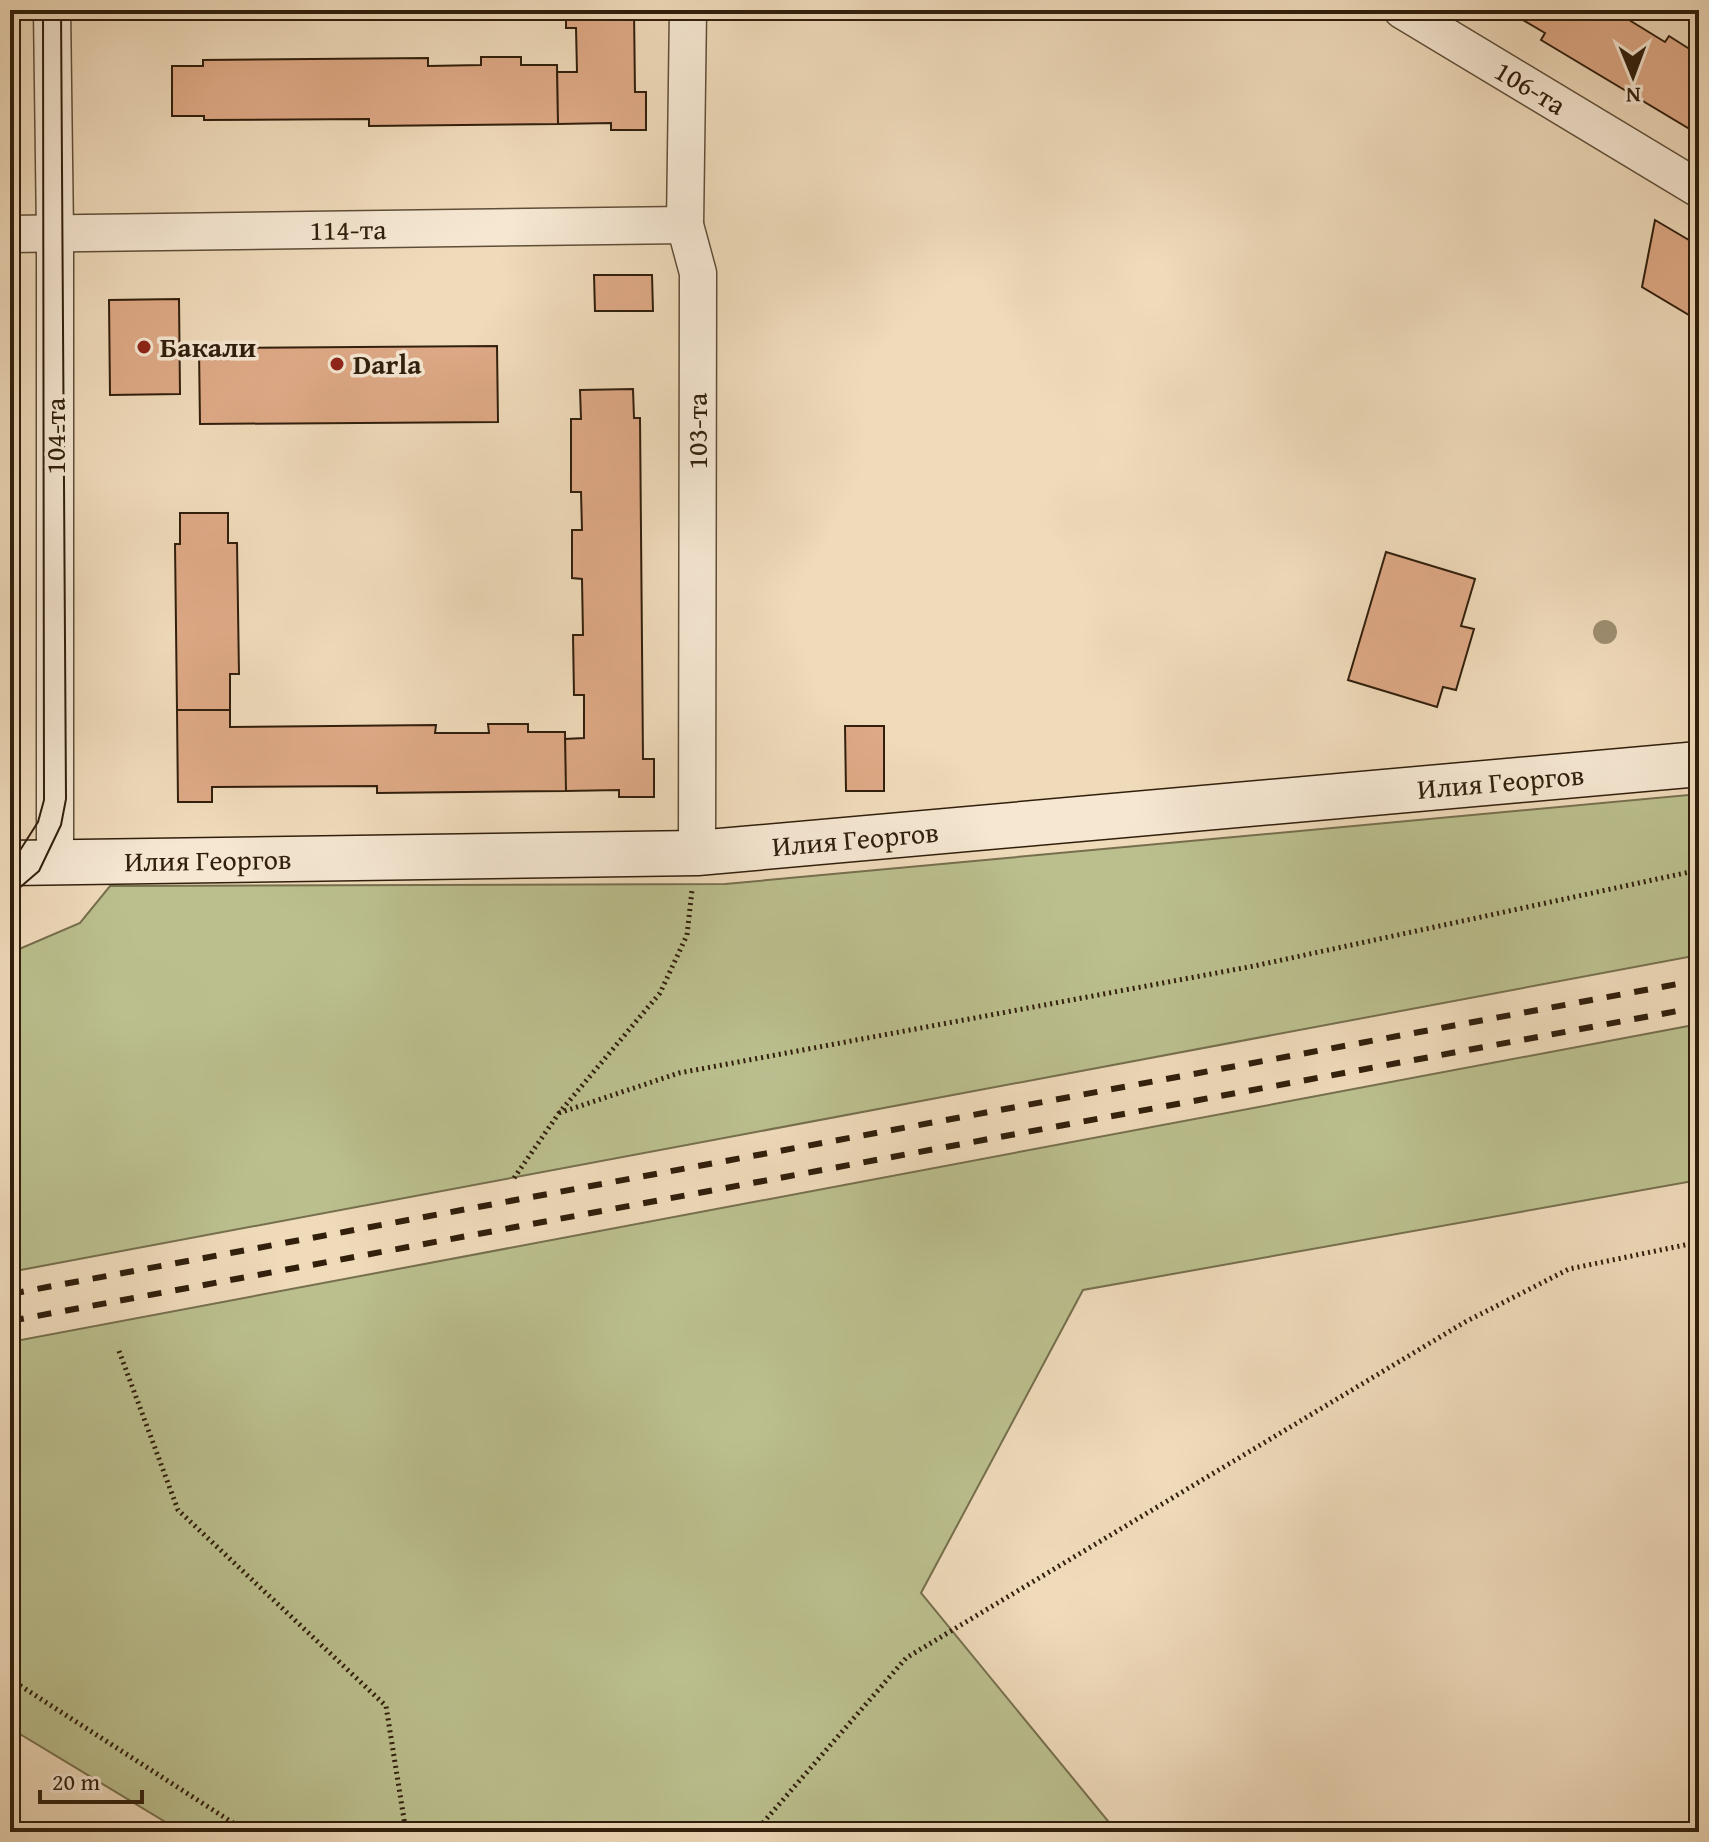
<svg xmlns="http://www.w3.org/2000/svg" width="1709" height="1842" font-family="'Gentium Book Plus',serif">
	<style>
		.green { fill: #bbbf8e; stroke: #766f4d; stroke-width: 2 }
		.building { fill: #dea986; stroke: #311f0c; stroke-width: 2 }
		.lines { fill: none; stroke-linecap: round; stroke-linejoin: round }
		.street-casing { stroke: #604e38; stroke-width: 39 }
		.secondary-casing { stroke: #311f0c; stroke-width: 47 }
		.path { stroke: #311f0c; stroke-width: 5; stroke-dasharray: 2 4; stroke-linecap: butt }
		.street { stroke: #f5e7d2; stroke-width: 36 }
		.secondary { stroke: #f5e7d2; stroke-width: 44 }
		.tram { stroke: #311f0c; stroke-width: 2 }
		.rail { stroke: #311f0c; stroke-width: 6; stroke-dasharray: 14 14; stroke-linecap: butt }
		.tree { fill: #9d8e70 }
		.poi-dot { fill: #8f2418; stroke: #f5e7d2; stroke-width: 3 }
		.labels { text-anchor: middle; stroke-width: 7; stroke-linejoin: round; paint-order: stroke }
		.street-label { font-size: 28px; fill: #311f0c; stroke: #f5e7d2 }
		.poi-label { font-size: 28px; font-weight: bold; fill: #311f0c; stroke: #f5e7d2; text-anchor: start }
	</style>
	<rect width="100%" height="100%" fill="#efdaba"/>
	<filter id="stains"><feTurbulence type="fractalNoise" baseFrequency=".0025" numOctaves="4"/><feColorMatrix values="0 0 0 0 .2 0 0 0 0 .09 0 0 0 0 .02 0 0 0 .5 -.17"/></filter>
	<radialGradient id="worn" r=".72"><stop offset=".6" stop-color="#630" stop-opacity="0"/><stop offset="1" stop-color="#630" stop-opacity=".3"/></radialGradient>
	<!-- green -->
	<path class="green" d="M1699,794V955L10,1272V953L80,923L110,886L725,884Z
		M1699,1024V1180L1083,1290L921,1593L1117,1832H182L10,1728V1342Z"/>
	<!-- building -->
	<path class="building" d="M566,10H634L635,92H646V130H611V123L558,124L557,72H577L576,28H566Z
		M1506,10H1624L1621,15L1665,42L1669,36L1699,55V131L1698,134L1541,40L1545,33Z
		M481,57H521V65H557L558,124L369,126V119L204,120V116H172V66H203V60L428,58V66L481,65Z
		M1655,220L1699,246V321L1642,287Z
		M594,275H652L653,311H595Z
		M179,299L180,394L110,395L109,300Z
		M497,346L498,422L200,424L199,348Z
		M633,389L634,418H640L643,759H654V797H619V790L566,791L565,739L584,738V695H574L573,635H583L582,579L572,578V530H582L581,492H571V419H581L580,390Z
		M180,513H228V543H237L239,674H230V710H177L175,544H180Z
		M1386,552L1475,579L1461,626L1474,629L1456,690L1443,687L1437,707L1348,680Z
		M177,710H230V727L436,725L435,733H489L488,724H528V732H565L566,791L377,793V786L212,787V802H178Z
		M845,726H884V791H846Z"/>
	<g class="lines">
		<defs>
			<g id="street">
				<path d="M52,10L55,234V862"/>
				<path d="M688,10L685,225L698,273L697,853"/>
				<path id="s1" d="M1402,10L1699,189"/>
				<path id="s2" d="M10,234L685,225"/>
			</g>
			<g id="secondary">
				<path id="s3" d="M10,863L697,853L1699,764"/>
			</g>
		</defs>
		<!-- street casing -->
		<use href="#street" class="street-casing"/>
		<!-- secondary casing -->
		<use href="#secondary" class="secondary-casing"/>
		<!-- path -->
		<path class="path" d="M559,1113L679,1073L1254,966L1699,870
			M514,1178L559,1113L660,993L687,935L692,890
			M119,1351L178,1510L386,1706L406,1832
			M10,1679L247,1832
			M755,1832L906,1658L1465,1322L1569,1269L1699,1242"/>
		<!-- street -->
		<use href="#street" class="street"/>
		<!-- secondary -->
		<use href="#secondary" class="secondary"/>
		<!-- tram -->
		<path class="tram" d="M10,866L38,822L44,800L43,10
			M10,896L39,871L61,825L66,799L61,10"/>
		<!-- rail -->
		<path class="rail" d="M10,1294L1699,980
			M10,1321L1699,1007"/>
	</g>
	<!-- trees -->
	<circle class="tree" cx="1605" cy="632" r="12"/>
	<!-- markers -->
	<g class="poi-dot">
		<circle cx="144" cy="347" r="8"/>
		<circle cx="337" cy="364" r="8"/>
	</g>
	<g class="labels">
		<!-- street labels -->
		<g class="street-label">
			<text dy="10" stroke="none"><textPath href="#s1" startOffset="150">106-та</textPath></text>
			<text dy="10" stroke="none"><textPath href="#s2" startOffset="338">114-та</textPath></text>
			<text transform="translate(697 431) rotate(-90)" y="10">103-та</text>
			<text transform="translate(55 436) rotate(-90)" y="10">104-та</text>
			<text dy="10" stroke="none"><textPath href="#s3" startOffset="1494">Илия Георгов</textPath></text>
			<text dy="10" stroke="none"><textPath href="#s3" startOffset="846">Илия Георгов</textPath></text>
			<text dy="10" stroke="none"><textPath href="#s3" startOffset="198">Илия Георгов</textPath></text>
		</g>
		<!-- poi labels -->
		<g class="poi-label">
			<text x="160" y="357">Бакали</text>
			<text x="353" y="374">Darla</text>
		</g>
	</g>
	<!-- margin -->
	<rect width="1709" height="1842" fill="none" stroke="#efdaba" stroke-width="40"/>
	<rect x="12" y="12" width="1685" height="1818" fill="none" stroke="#311f0c" stroke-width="4"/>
	<rect x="20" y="20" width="1669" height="1802" fill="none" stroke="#311f0c" stroke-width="2"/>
	<!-- north arrow -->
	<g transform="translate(1633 76) rotate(179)" stroke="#f5e7d2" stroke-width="6" paint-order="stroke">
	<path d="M0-6L14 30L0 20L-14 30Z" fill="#311f0c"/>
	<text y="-12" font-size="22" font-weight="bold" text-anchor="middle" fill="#311f0c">N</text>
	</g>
	<!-- scale -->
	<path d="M40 1790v12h102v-12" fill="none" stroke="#311f0c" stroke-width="4"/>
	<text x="52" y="1790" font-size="24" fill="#311f0c" stroke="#f5e7d2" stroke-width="6" paint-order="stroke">20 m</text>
	<rect width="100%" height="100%" filter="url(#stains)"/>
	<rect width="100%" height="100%" fill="url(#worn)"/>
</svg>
